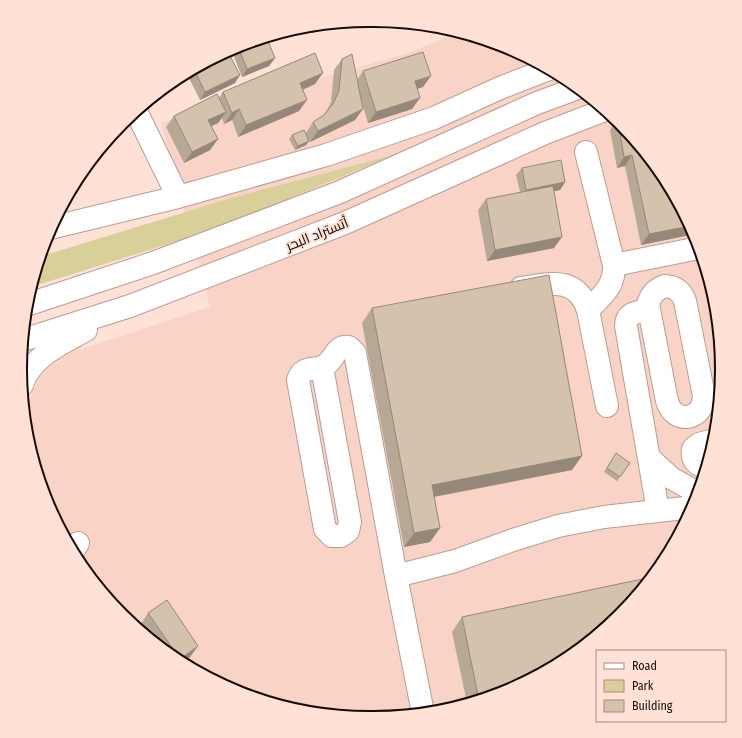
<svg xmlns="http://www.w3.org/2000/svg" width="742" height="738" font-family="'Fira Sans Condensed',Cairo,sans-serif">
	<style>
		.built { fill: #f9d3c6 }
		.green { fill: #d8d098 }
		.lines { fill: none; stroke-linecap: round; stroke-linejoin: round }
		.minor-casing { stroke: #b99d93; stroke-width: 24 }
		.highway-casing { stroke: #b99d93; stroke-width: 24 }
		.minor { stroke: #fff; stroke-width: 22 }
		.highway { stroke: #fff; stroke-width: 22 }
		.wall { fill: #b7a795 }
		.shaded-wall { fill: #958879 }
		.building { fill: #d5c2ad; stroke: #958879 }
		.labels { text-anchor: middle; stroke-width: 4; stroke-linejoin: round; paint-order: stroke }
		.street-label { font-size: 14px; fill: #160c09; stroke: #ffe1d6 }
		.rim { fill: none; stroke: #160c09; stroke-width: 2 }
	</style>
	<rect width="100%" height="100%" fill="#ffe1d6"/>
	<!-- built -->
	<path class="built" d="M458,32L506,46L567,79L620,122L663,175L695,235L715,301L722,369L715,437L696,502L663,563L620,616L507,691L441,711L373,718L301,711L236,692L175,659L122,616L79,563L47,504L40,471L31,440L27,415L29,402L34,389L40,378L48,368L70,353L210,307L161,123L409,53Z"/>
	<!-- green -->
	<path class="green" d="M393,155L213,230L31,287L41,255L52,253L228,199Z"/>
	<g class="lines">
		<defs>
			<path id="minor" d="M136,111L178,197
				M586,152L614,265C615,286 602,296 588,310
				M50,228L178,197L326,155L434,118L500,88L549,69
				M614,265L699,248
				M665,286C676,287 681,291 685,301L704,396C703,421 674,425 667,401L648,304C651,294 656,289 665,286Z
				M521,288C549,284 576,275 588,310L607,406
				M649,310C638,312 626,312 626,326L658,511
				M322,367L350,522L348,531L341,536H332L325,529L298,380C303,364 315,372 326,365C335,358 336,345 349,347L355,353L396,576L423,713
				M649,458L671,478L698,493
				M706,467C697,465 691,460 693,449L699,444L714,440
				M73,552L78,543
				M396,576L455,561L513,540L558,526L604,517L693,507"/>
			<path id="highway" d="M26,305L153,263L340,192L537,103L578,88
				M23,340L130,306L345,223L545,133L605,110
				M22,385C31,356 62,344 86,330"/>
		</defs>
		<!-- minor casing -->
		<use href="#minor" class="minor-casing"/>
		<!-- highway casing -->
		<use href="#highway" class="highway-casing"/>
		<!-- minor -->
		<use href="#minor" class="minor"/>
		<!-- highway -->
		<use href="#highway" class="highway"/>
	</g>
	<!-- wall -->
	<path class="wall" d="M334,23L312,33L309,26Z
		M260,44L275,58L269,66L242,77L233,54L238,47Z
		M226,51L225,53L235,83L200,100L188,76L193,69Z
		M342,59L357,80L363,71L423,87L417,89L412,109L368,123L362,103L355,120L310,142L307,136L309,141L306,145L295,150L289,139L292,135L306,133L313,122L324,115L327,110L331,102L334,70Z
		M315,84L303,90L299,111L238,137L232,120L224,124L222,118L218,123L211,126L218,139L210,150L184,163L166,127L174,116L219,98L223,92Z
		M617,120L620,122L695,234L641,245L625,166L617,168L610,130Z
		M522,168L565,182L560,190L554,191V248L487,261L478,210L486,199L520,192L516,175Z
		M372,308L572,470L434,497L440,528L430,542L404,547L362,323Z
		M616,453L630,463L617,481L604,472Z
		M148,613L190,657L182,663L175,659L152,640L141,624Z
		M462,617L507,691L467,703L452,632Z"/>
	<!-- shaded-wall -->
	<path class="shaded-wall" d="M334,23V24L312,33L318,25Z
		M227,52L221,59L194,69L225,52Z
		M275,58L269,66L242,77L247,69Z
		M185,73L183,77L169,84L175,79Z
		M323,73L315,84L292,94L300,83Z
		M240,75L235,83L200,100L205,92Z
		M431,76L423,87L407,92L415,81Z
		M420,98L412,109L368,123L376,112Z
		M307,100L299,111L238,137L246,125Z
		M239,109L232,120L224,124L232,113Z
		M363,109L355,120L310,142L318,131Z
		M226,112L218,123L201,131L208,120Z
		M218,139L210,150L184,163L192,152Z
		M309,141L306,145L295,150L298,146Z
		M632,155L625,166L617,168L624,157Z
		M565,182L560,190L521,198L526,190Z
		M690,226L695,234L641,245L649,234Z
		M562,237L554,248L487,261L495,250Z
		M582,456L572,470L422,499L432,485Z
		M440,528L430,542L404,547L414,533Z
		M198,646L190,657L182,663L178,661L180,659Z"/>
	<!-- building -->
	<path class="building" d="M258,40L260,44L268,41L275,58L247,69L238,47Z
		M228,52L240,75L205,92L194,69Z
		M423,52L431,76L415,81L420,98L376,112L363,71Z
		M315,53L323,73L300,83L307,100L246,125L239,109L232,113L223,92Z
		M352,54L363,109L318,131L313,122L324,115L333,104L339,91L342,59Z
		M217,94L226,112L208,120L218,139L192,152L174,116Z
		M618,121L663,175L690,226L649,234L632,155L624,157Z
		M304,130L309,141L298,146L292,135Z
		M561,160L565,182L526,190L522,168Z
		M553,186L562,237L495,250L486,199Z
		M549,275L582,456L432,485L440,528L414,533L372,308Z
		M616,453L630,463L620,477L607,468Z
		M652,577L620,616L567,659L507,691L479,700L462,617Z
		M167,600L198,646L180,659L148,613Z"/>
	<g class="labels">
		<!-- street labels -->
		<g class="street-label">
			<text transform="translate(317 234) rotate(-22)" y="5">أتستراد البحر</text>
		</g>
	</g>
	<!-- crop -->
	<path d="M0 0H742V738H0ZM369 27H373A342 342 0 0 1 715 369V369A342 342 0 0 1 373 711H369A342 342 0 0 1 27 369V369A342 342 0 0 1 369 27Z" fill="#ffe1d6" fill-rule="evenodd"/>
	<path class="rim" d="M369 27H373A342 342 0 0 1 715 369V369A342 342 0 0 1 373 711H369A342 342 0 0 1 27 369V369A342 342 0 0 1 369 27Z"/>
	<!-- legend -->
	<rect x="596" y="650" width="130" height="72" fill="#ffe1d6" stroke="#a28c84"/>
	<rect x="604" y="663" width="20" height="6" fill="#ffffff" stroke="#a28c84"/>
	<text x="632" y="670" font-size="12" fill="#160c09">Road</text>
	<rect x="604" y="680" width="20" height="12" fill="#d8d098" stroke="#a28c84"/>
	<text x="632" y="690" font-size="12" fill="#160c09">Park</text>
	<rect x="604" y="700" width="20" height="12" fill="#d5c2ad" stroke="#a28c84"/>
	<text x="632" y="710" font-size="12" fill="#160c09">Building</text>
</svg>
